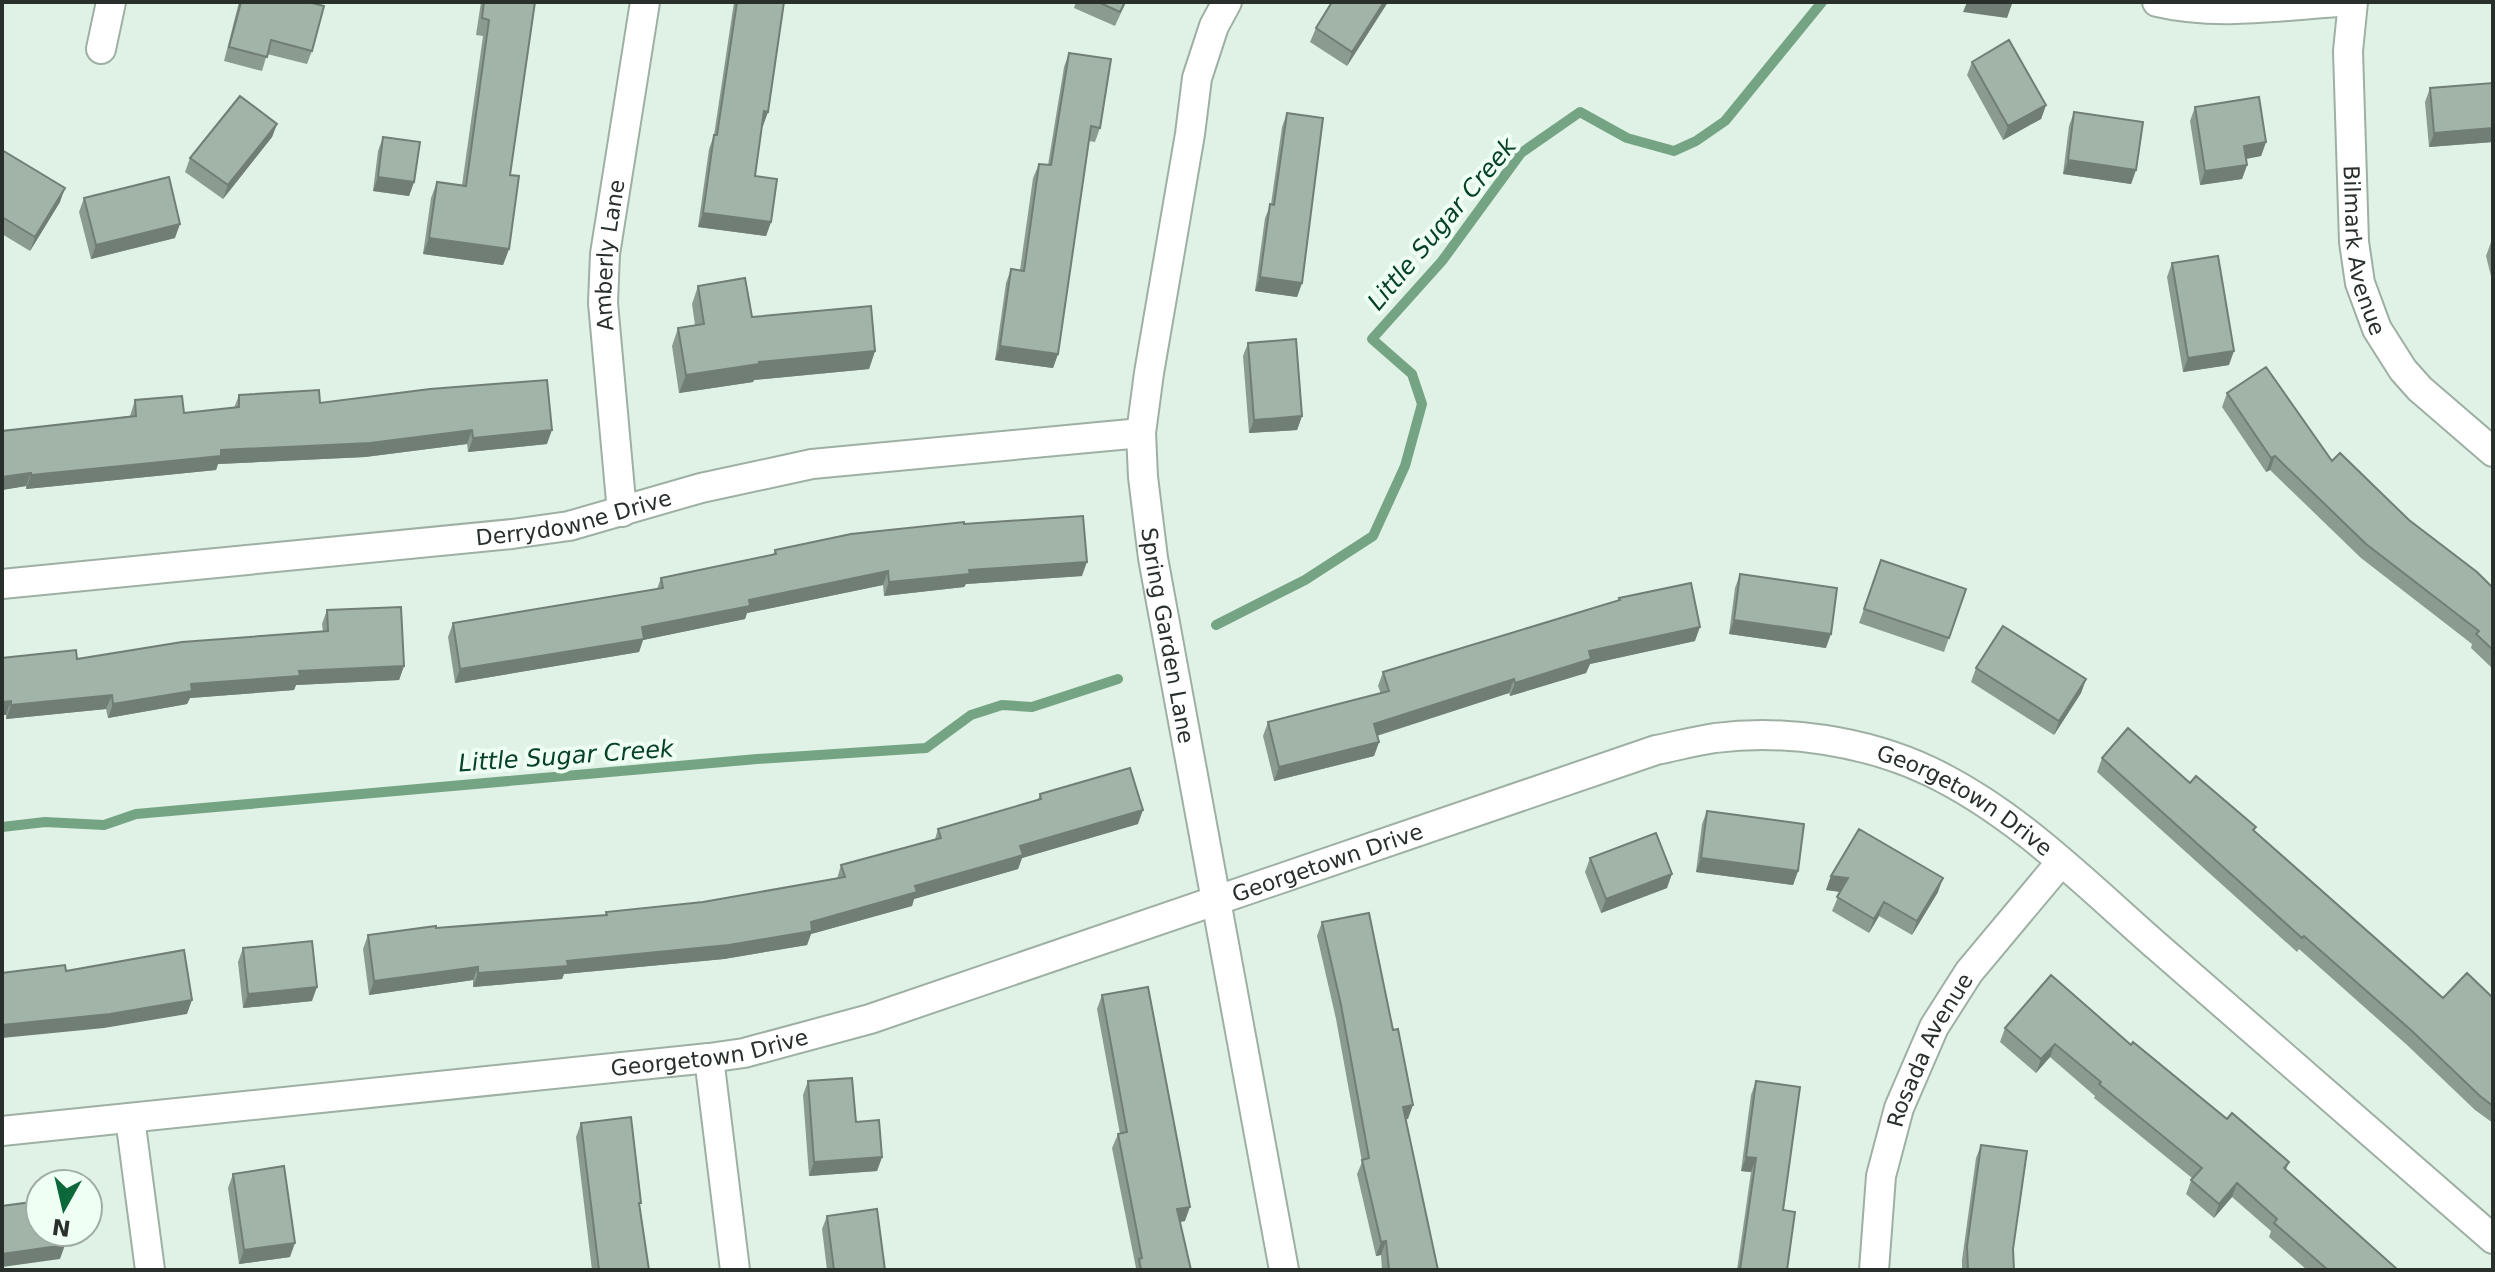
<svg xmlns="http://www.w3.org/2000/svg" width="2495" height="1272" font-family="'DejaVu Sans',sans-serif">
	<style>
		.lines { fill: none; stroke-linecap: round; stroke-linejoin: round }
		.stream { stroke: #75a485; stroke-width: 10 }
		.street-casing { stroke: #9eb0a3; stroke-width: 32 }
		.street { stroke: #fff; stroke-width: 28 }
		.wall { fill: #8b9b90 }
		.shaded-wall { fill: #717e76 }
		.building { fill: #a2b4a8; stroke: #717e76; stroke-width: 2 }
		.labels { text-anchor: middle; stroke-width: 8; stroke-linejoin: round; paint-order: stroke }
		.street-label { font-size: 22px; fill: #29302b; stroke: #f0fff4 }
		.water-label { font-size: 24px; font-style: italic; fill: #054123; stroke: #f0fff4 }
	</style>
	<rect width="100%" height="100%" fill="#e0f2e5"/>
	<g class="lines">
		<!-- stream -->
		<path class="stream" d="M1216,625L1305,580L1373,536L1405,466L1422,404L1412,374L1372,339L1442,261L1521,153L1580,112L1627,138L1674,151L1696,141L1725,121L1822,2
			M2,827L45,822L104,825L136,814L757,759L926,748L971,715L1002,705L1032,707L1118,679"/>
		<defs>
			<g id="street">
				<path id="s1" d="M1227,2L1214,26L1197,78L1190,134L1149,373L1141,433L1143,477L1153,558L1284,1270"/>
				<path d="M2157,2C2215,16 2279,6 2338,2"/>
				<path id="s2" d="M2353,2L2348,51L2354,242L2360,283L2377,329L2403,370L2420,389L2493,452"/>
				<path d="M101,49L111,2"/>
				<path id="s3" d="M622,512L603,303L605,254L645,2"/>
				<path id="s4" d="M2,584L512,534L569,526L701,488L812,464L1141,433"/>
				<path d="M709,1058L735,1270"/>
				<path d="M130,1118L150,1270"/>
				<path id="s5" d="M2,1131L709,1058L744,1053L870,1019L1656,750C1676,746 1695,741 1715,738C1786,729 1865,741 1929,771C2016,812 2087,885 2159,948C2270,1045 2382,1142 2493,1239"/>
				<path id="s6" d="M1874,1270L1881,1176L1899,1108L1934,1027L1969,972L2061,862"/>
			</g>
		</defs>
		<!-- street casing -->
		<use href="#street" class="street-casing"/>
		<!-- street -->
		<use href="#street" class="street"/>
	</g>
	<!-- wall -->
	<path class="wall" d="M239,2H308L312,51L307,64L267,54L262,71L224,61Z
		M481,2H535L510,175L509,249L503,265L423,254L431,198L437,182L462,185L483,36L476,35Z
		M734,2H784L768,112L762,126L755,176L771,222L766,236L698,227L709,149L714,135Z
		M1076,2H1126L1115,26L1074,8Z
		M1332,2H1388L1347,66L1310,42L1316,28Z
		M1069,53L1100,128L1095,142L1089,141L1058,354L1053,368L995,360L1006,283L1011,269L1020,270L1033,178L1039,164L1048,165L1064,67Z
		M1972,62L2046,105L2041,119L2003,140L1967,75Z
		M2493,83V142L2429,147L2425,102L2430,88Z
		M2195,107L2266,142L2261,156L2246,159L2247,165L2242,179L2200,185L2190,121Z
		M2074,112L2136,170L2131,184L2063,174L2069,126Z
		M1287,113L1302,283L1297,297L1255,291L1265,218L1271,204L1282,127Z
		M277,124L272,137L223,199L185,172L190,158Z
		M383,137L414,182L409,196L373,191L378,151Z
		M2,150L60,202L30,251L2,234Z
		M84,198L175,238L91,259L79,212Z
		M2493,241V284L2486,256L2491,242Z
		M2172,263L2229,365L2183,372L2167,277Z
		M698,286L752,317L875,351L869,369L754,380L753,382L679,393L672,346L678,328L695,325L692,304Z
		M1248,343L1302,416L1297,430L1249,433L1243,356Z
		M2227,393L2332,461L2409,520L2493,588V669L2471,648L2472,644L2361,558L2270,470L2266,472L2222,407Z
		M239,395L320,403L547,444L468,452L467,444L365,457L218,464L216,470L26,489V486L2,490V431L130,416L135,400L184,413L234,408Z
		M964,524L1082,576L966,584L964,587L884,596L883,585L747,613L745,619L643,640L639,652L455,683L448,637L453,623L657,589L661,578L773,555L775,550Z
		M1881,560L1966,589L1944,652L1859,623Z
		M1740,574L1826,648L1729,634L1735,588Z
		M1619,598L1695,641L1590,664L1586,673L1510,696L1509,693L1377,736L1379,742L1374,756L1274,781L1263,736L1268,722L1381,694L1378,686L1383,672L1618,601Z
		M327,610L404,666L399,680L296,685L294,690L190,698L187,704L108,718L106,709L6,719V715H2V658L77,659L323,632L322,624Z
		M1976,668L2086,679L2081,693L2054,735L1971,682Z
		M2102,758L2190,783L2256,827L2254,831L2443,998H2493V1123L2475,1110L2407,1045L2299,949L2297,952L2097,772Z
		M1040,794L1138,824L1022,858L1018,869L914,899L912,906L811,934L807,945L724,959L564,974L562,979L473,987V980L369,995L363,949L368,935L605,915L606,912L703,902L837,879L841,865L935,839L938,829L1038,800Z
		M1707,811L1798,871L1793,885L1696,872L1702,824Z
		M1590,858L1667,888L1601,913L1585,872Z
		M1831,876L1938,892L1912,935L1879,916L1869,933L1832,911L1840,892L1826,890Z
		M1322,922L1408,1119H1405L1438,1270H1382L1381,1255L1376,1256L1357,1174L1362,1162L1336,1019L1317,936Z
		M243,948L312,1001L243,1008L238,962Z
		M1102,995L1185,1221L1180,1222L1191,1270H1135L1136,1268L1112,1148L1118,1134H1120L1097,1009Z
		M2005,1028L2131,1045L2227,1119L2289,1162L2286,1170L2398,1270H2307L2269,1237L2271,1231L2232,1197L2214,1218L2186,1194L2192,1178L2094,1098L2095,1096L2050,1057L2036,1073L2000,1042Z
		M808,1081L856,1122L882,1157L877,1171L809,1176L803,1095Z
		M1756,1081L1783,1210L1787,1270H1737L1751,1172L1741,1171L1751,1095Z
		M581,1123L639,1206L649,1270H592L576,1137Z
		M1981,1145L2013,1249L2014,1270H1962V1260L1976,1158Z
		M233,1174L290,1257L239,1264L228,1188Z
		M827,1216L885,1270H827L822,1229Z"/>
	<!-- shaded-wall -->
	<path class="shaded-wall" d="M1384,2H1388L1347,66L1352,52Z
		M1967,2H2000L2012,4L2007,18L1963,12Z
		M2046,105L2041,119L2003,140L2008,126Z
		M764,111L768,112L763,126L759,125Z
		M277,124L272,137L223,199L228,185Z
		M2493,128V142L2429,147L2434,133Z
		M2266,142L2261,156L2239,160L2244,146Z
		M2068,160L2136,170L2131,184L2063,174Z
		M2247,165L2242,179L2200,185L2205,171Z
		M378,177L414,182L409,196L373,191Z
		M65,188L60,202L30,251L35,237Z
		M703,213L771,222L766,236L698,227Z
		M180,224L175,238L91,259L96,245Z
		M429,238L509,249L503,265L423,254Z
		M1260,277L1302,283L1297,297L1255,291Z
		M1000,346L1058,354L1053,368L995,360Z
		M875,351L869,369L754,380L753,382L679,393L686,375L759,362Z
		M2234,351L2229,365L2183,372L2188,358Z
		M1302,416L1297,430L1249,433L1254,420Z
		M472,430L467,444L365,457L218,464L216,470L26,489L31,475L221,450Z
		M552,430L547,444L468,452L473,438Z
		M2275,456L2270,470L2266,472L2271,458Z
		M31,473L26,486L2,490V477Z
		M1087,562L1082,576L966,584L964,587L884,596L889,582L969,570Z
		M888,571L883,585L747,613L745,619L643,640L639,652L455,683L460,669L749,600Z
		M1734,620L1831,634L1826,648L1729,634Z
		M1700,627L1695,641L1590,664L1586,673L1510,696L1515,683L1589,651Z
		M404,666L399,680L296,685L294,690L190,698L187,704L108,718L113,704L191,684L299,671Z
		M1514,679L1509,693L1369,738L1374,724Z
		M2086,679L2081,693L2054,735L2059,721Z
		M112,695L106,709L6,719L11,705Z
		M11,701L6,715H2V702Z
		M1379,742L1374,756L1274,781L1279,767Z
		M1143,810L1138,824L1022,858L1018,869L914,899L912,906L811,934L807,945L724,959L564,974L562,979L473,987L478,973L567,961L811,922L915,886L1020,846Z
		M1701,858L1798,871L1793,885L1696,872Z
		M1672,874L1667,888L1601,913L1606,899Z
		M1831,876L1848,878L1843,892L1826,890Z
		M1943,878L1938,892L1912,935L1917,921Z
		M1884,902L1879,916L1869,933L1874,919Z
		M478,967L473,980L369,995L374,981Z
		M317,987L312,1001L243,1008L248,994Z
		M192,1000L187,1014L104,1028L2,1038V1025Z
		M2055,1044L2050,1057L2036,1073L2041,1059Z
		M1413,1105L1408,1119L1398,1121L1403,1107Z
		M882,1157L877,1171L809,1176L814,1162Z
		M1746,1157L1756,1158L1751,1172L1741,1171Z
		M2237,1183L2232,1197L2214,1218L2219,1204Z
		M1190,1207L1185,1221L1172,1223L1177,1209Z
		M1386,1241L1381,1255L1376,1256L1381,1242Z
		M295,1243L290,1257L239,1264L244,1250Z
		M65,1245L60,1259L2,1267V1254Z"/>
	<!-- building -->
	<path class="building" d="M241,2H308L324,6L312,51L271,40L267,57L229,47Z
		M484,2H535L510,175L519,176L509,249L429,238L437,182L466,186L489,20L482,18Z
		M737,2H784L768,112L764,111L755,176L777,179L771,222L703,213L714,135H717Z
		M1098,2H1125L1120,12Z
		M1332,2H1384L1352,52L1316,28Z
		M2009,40L2046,105L2008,126L1972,62Z
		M1069,53L1111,59L1100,128L1091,126L1058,354L1000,346L1011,269L1024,271L1039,164L1051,165Z
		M2493,83V128L2434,133L2430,88Z
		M240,96L277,124L228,185L190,158Z
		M2259,97L2266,142L2244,146L2247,165L2205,171L2195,107Z
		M2074,112L2143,122L2136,170L2068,160Z
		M1287,113L1323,118L1302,283L1260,277L1270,204L1274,205Z
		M383,137L420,142L414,182L378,177Z
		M2,150L65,188L35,237L2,217Z
		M169,177L180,224L96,245L84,198Z
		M2218,256L2234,351L2188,358L2172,263Z
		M745,278L752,317L871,306L875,351L759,362V364L686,375L678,328L704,324L698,286Z
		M1296,339L1302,416L1254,420L1248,343Z
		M2266,367L2332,461L2340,453L2409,520L2477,572L2493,588V650L2476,634L2479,631L2366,544L2275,456L2271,458L2227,393Z
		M547,380L552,430L473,438L472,430L370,443L221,450V456L31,475V473L2,477V431L136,416L135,400L182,396L184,413L239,407V395L319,390L320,403L430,389Z
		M1083,516L1087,562L969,570L970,574L889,582L888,571L749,600L750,606L642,627L644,639L460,669L453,623L663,588L661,578L776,554L775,550L851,534L964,522V524Z
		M1881,560L1966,589L1949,638L1864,609Z
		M1740,574L1837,588L1831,634L1734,620Z
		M1691,583L1700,627L1589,651L1591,659L1515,683L1514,679L1374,724L1379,742L1279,767L1268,722L1389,691L1383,672L1620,600L1619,598Z
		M401,607L404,666L299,671L300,676L191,684L192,691L113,704L112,695L11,705V701L2,702V658L76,650L77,659L182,642L328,631L327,610Z
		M2003,626L2086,679L2059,721L1976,668Z
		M2128,728L2190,783L2196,776L2256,827L2253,830L2443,998L2467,973L2493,998V1106L2480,1096L2412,1031L2304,936L2302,938L2102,758Z
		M1130,768L1143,810L1020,846L1023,855L915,886L917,892L811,922L812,931L729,945L567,961L568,966L478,973V967L374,981L368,935L436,926V928L607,915L606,912L703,902L845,877L841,865L941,838L938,829L1041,799L1040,794Z
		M1707,811L1804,824L1798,871L1701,858Z
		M1859,829L1943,878L1917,921L1884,902L1874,919L1837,897L1848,878L1831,876Z
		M1656,833L1672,874L1606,899L1590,858Z
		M1369,913L1393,1030L1398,1029L1413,1105L1403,1107L1438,1270H1389L1386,1241L1381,1242L1362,1160L1369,1158L1341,1005L1322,922Z
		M312,941L317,987L248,994L243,948Z
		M184,950L192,1000L110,1014L2,1025V973L65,965L66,971Z
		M2051,975L2131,1045L2133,1042L2227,1119L2232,1113L2289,1162L2284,1168L2398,1270H2328L2274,1223L2277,1219L2237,1183L2219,1204L2191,1180L2202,1168L2099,1084L2101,1082L2055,1044L2041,1059L2005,1028Z
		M1148,987L1190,1207L1177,1209L1191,1270H1141L1139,1259L1142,1258L1118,1134L1127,1132L1102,995Z
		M852,1078L856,1122L879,1120L882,1157L814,1162L808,1081Z
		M1756,1081L1800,1087L1783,1210L1795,1212L1787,1270H1740L1756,1158L1746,1157Z
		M631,1117L641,1203H639L649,1270H599L581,1123Z
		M1981,1145L2027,1151L2013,1249L2014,1270H1968L1967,1246Z
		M284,1166L295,1243L244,1250L233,1174Z
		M40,1201V1232H63L65,1245L2,1254V1206Z
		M877,1209L885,1270H834L827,1216Z"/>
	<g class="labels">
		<!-- street labels -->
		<g class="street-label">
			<text dy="8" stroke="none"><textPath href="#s2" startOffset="250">Bilmark Avenue</textPath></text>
			<text dy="8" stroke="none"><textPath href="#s3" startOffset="258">Amberly Lane</textPath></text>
			<text dy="8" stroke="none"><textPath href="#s4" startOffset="576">Derrydowne Drive</textPath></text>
			<text dy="8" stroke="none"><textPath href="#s1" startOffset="646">Spring Garden Lane</textPath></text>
			<text dy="8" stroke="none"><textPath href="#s5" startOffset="2032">Georgetown Drive</textPath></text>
			<text dy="8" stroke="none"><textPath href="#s5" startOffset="1360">Georgetown Drive</textPath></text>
			<text dy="8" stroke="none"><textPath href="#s6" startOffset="230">Rosada Avenue</textPath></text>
			<text dy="8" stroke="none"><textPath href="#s5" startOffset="712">Georgetown Drive</textPath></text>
		</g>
		<!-- water labels -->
		<g class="water-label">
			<text transform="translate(1442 224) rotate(-50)" y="8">Little Sugar Creek</text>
			<text transform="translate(566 756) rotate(-4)" y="8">Little Sugar Creek</text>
		</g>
	</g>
	<!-- border -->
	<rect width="2495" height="1272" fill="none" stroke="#29302b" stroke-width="8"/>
	<!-- north arrow -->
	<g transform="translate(64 1208) rotate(188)"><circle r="38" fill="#f0fff4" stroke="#a0aca4" stroke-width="2"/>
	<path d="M0-6L14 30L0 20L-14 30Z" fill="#0c683b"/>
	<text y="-12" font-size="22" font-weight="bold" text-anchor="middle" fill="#29302b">N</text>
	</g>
</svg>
